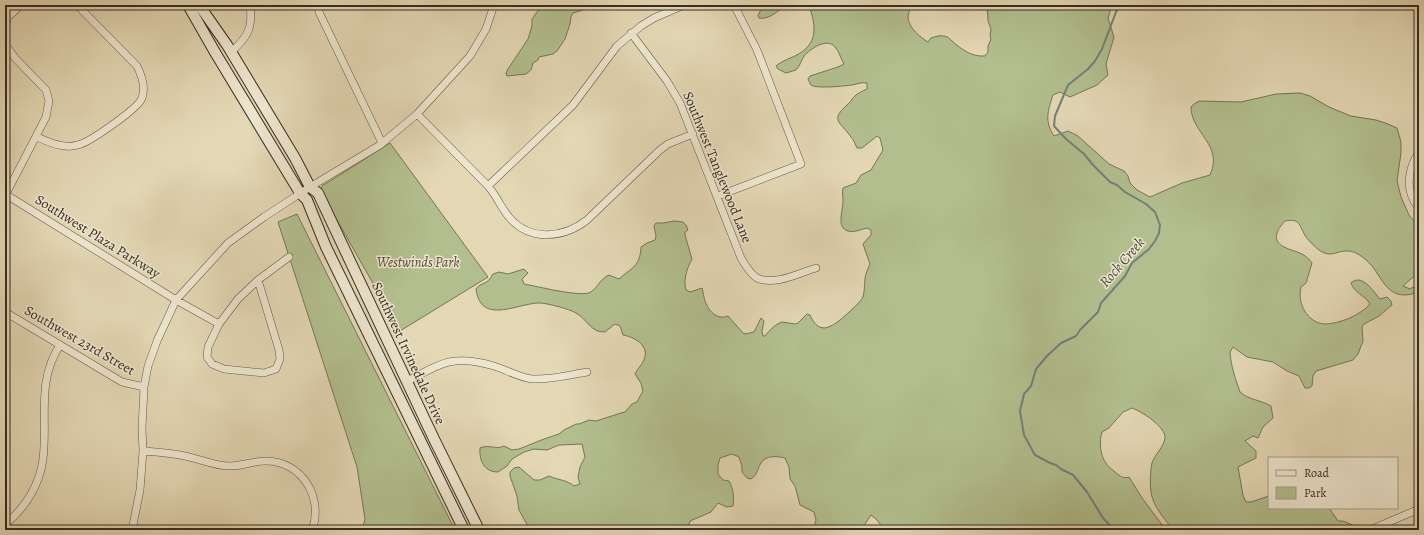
<svg xmlns="http://www.w3.org/2000/svg" width="1424" height="535" font-family="Alegreya,serif">
	<style>
		.green { fill: #b2be8e; stroke: #747658 }
		.lines { fill: none; stroke-linecap: round; stroke-linejoin: round }
		.stream { stroke: #72807c; stroke-width: 2 }
		.minor-casing { stroke: #625846; stroke-width: 8 }
		.secondary-casing { stroke: #372d21; stroke-width: 12 }
		.minor { stroke: #ede5ce; stroke-width: 7 }
		.secondary { stroke: #ede5ce; stroke-width: 10 }
		.labels { text-anchor: middle; stroke-width: 3; stroke-linejoin: round; paint-order: stroke }
		.street-label { font-size: 14px; fill: #372d21; stroke: #ede5ce }
		.park-label { font-size: 14px; font-style: italic; fill: #504a37; stroke: #ede5ce }
		.water-label { font-size: 15px; font-style: italic; fill: #4b493f; stroke: #ede5ce }
	</style>
	<rect width="100%" height="100%" fill="#e3d7b4"/>
	<filter id="stains"><feTurbulence type="fractalNoise" baseFrequency=".005" numOctaves="4"/><feColorMatrix values="0 0 0 0 .2 0 0 0 0 .09 0 0 0 0 .02 0 0 0 .5 -.17"/></filter>
	<radialGradient id="worn" r=".72"><stop offset=".6" stop-color="#630" stop-opacity="0"/><stop offset="1" stop-color="#630" stop-opacity=".3"/></radialGradient>
	<!-- green -->
	<path class="green" d="M542,5H587L583,10L573,13L571,17L570,24L565,39L557,51L553,54L539,57L538,60L533,63L531,70L526,74L507,76L506,73L508,69L528,39L532,26V19Z
		M767,5H788C778,9 771,20 759,18L758,16L760,11Z
		M809,5H911C910,9 908,14 908,18C909,28 920,37 928,42L931,38C935,37 939,35 943,36C947,36 949,38 951,40C961,49 971,57 985,56L988,52V46L991,39L990,36L991,29L988,21L987,5H1112L1108,18L1114,37L1106,64L1108,75L1097,85L1070,97L1060,92L1053,95C1048,110 1044,121 1054,136L1068,131L1078,136L1109,164L1124,171L1128,176L1130,183L1137,190L1150,197L1182,183L1210,175C1224,145 1191,133 1191,107L1194,104L1199,101L1241,102L1276,94L1300,93L1310,96L1329,107L1351,116L1376,120L1388,124L1397,128L1401,142V153L1397,181L1401,197L1409,215L1419,227V272L1403,286L1410,289L1413,287L1417,289L1416,293C1384,303 1383,273 1365,259C1360,255 1354,251 1348,251C1337,250 1331,259 1319,250C1315,247 1309,241 1306,237C1299,226 1301,218 1285,221C1277,229 1271,241 1284,247C1290,250 1296,251 1302,254C1306,256 1309,259 1312,263C1311,267 1310,269 1309,273C1306,281 1309,282 1301,287C1297,303 1307,323 1325,324C1339,324 1361,315 1370,304C1365,295 1354,293 1351,283C1362,273 1373,291 1380,299L1387,297L1391,301L1392,305L1379,316L1364,324L1362,327L1363,341L1358,354L1353,360L1316,371L1313,376L1312,386L1309,388H1305L1299,376L1287,371L1273,362L1247,357L1233,347L1230,352C1231,366 1235,378 1240,392C1249,400 1261,400 1271,406L1273,418L1263,427L1258,438L1253,436L1245,441L1256,451V458L1238,467L1243,495L1246,502H1251L1269,496V508H1329L1338,521H1343L1355,526L1354,530H1173C1165,519 1154,508 1151,493C1150,484 1150,472 1152,463C1155,454 1164,447 1165,438C1166,427 1141,411 1132,408L1123,412L1109,428L1102,432C1099,441 1100,456 1106,463C1108,467 1112,469 1115,472C1120,476 1123,479 1129,477L1142,498L1166,530H885L876,519L871,515L861,530H813L816,520L814,512L800,505L795,486L790,479L789,467L785,458C777,456 766,455 761,463C756,471 759,473 751,479L747,478L742,472V466L739,457L732,454L720,458L718,465V474L723,480L729,481C734,490 734,497 733,506L727,507L718,503L711,512L690,521L687,530H587L583,526H575L567,530H530L519,510L517,496L510,476V472L514,468L519,467L534,480H540L549,476C558,480 567,480 574,486L580,484L578,477L580,467L585,457L582,444L559,445L547,450L534,449L524,452L512,459L507,466L498,472C484,472 479,460 480,448C488,444 497,450 504,446L512,450L519,449L544,439L559,434L564,430L576,424H579L589,420L596,421L621,413L625,412L632,404L637,402L643,391L641,383L635,374C637,369 642,365 644,360C650,345 634,337 623,335L620,326L615,324L605,332C591,333 587,319 576,313C570,309 546,303 540,303C517,303 481,326 476,289C482,281 487,286 493,274L499,272L508,274L524,269L528,273L522,279L524,284C536,286 583,298 591,292C598,287 600,279 609,275L619,279C632,267 640,267 641,247L647,243L655,240L656,236L654,226L656,223H664L674,221L683,222L686,225L688,230L685,232V235L692,259C687,268 683,280 686,290L690,292L702,288C703,291 703,293 704,297C706,308 715,321 728,316L743,333L746,334L754,332L761,318L764,321L762,331L763,336H765C770,330 774,325 782,322L795,324L798,323L807,314L810,315C813,322 817,328 825,328C829,327 833,325 836,323C842,319 861,302 863,297C865,290 864,285 865,279C865,274 868,269 870,264L863,244L871,235V230L867,228C862,229 854,233 848,231C836,228 843,210 843,201C843,197 842,193 843,188L856,183L861,175L871,170L883,150L880,138L877,136L862,148H857C855,144 854,140 851,137C841,122 829,121 847,105C851,102 852,98 856,95C858,93 863,91 867,89V83C861,82 858,84 852,85C845,86 816,89 811,85C810,84 809,81 808,79L810,76L838,67L844,64C841,59 839,51 835,47C827,37 810,49 804,56C801,61 800,66 796,70L786,73L778,69L776,66C782,61 788,59 795,56C819,44 816,27 809,5Z
		M390,143L488,277L400,331L320,190L323,185L327,183Z
		M297,214L455,530H362L365,519L357,467L278,222Z"/>
	<g class="lines">
		<!-- stream -->
		<path class="stream" d="M1114,530L1103,518L1087,492L1073,475L1061,469L1056,465L1050,463L1035,455L1024,435L1020,411L1024,394L1031,386L1036,369L1047,356L1061,343L1076,336L1080,330L1098,312L1101,303L1125,276L1132,263L1149,249L1155,241L1159,233L1160,225L1155,212L1146,204L1125,192L1117,185L1110,182L1093,165L1084,154L1066,139L1054,126L1055,116L1068,85L1088,69L1095,61L1102,49L1116,12L1120,5"/>
		<defs>
			<path id="minor" d="M319,12L382,143
				M5,25L8,17L21,5
				M631,33L667,81L680,103L741,258C745,265 750,274 757,278C775,286 799,273 816,268
				M5,44L15,58L46,90L49,101L46,117L5,196
				M231,52C248,37 253,28 250,5
				M417,114L488,186C497,196 501,208 509,217C530,242 564,238 587,220L660,150L668,144L693,134
				M37,137C46,141 56,146 66,146C70,147 77,145 81,144C92,140 139,108 142,98C146,87 142,76 137,66L77,5
				M1419,152C1408,169 1404,191 1419,208
				M488,186L573,105L617,46L641,26L654,18L684,5
				M5,194L176,300L219,324L208,347L207,357L212,364L224,369L264,373L276,369L280,359L279,350L258,280L238,299L219,324
				M718,196L801,164L757,50L734,5
				M258,280L289,257
				M5,312L122,382L144,387
				M407,381C420,375 435,365 449,362C463,359 481,362 494,366C507,370 518,377 532,379C550,380 569,375 587,372
				M143,451C157,452 171,453 185,456C200,459 215,466 230,466C242,466 254,461 266,461C302,461 324,498 312,530
				M5,524C25,509 40,484 43,459C48,419 36,382 60,345
				M132,530L140,490L143,451L142,429L144,387L148,366L157,341L176,300L228,243L264,217L310,187L380,145L417,114L470,56L486,29L494,5
				M1370,530L1419,509"/>
			<path id="secondary" d="M188,5L216,54L300,193L307,200L326,247L464,530
				M199,5L227,45L295,158L310,187L318,193L434,439L479,530"/>
		</defs>
		<!-- minor casing -->
		<use href="#minor" class="minor-casing"/>
		<!-- secondary casing -->
		<use href="#secondary" class="secondary-casing"/>
		<!-- minor -->
		<use href="#minor" class="minor"/>
		<!-- secondary -->
		<use href="#secondary" class="secondary"/>
	</g>
	<g class="labels">
		<!-- street labels -->
		<g class="street-label">
			<text transform="translate(718 167) rotate(68)" y="5">Southwest Tanglewood Lane</text>
			<text transform="translate(98 236) rotate(32)" y="5">Southwest Plaza Parkway</text>
			<text transform="translate(80 340) rotate(30)" y="5">Southwest 23rd Street</text>
			<text transform="translate(409 353) rotate(65)" y="5">Southwest Irvinedale Drive</text>
		</g>
		<!-- park labels -->
		<g class="park-label">
			<text x="418" y="267">Westwinds Park</text>
		</g>
		<!-- water labels -->
		<g class="water-label">
			<text transform="translate(1122 262) rotate(-49)" y="5">Rock Creek</text>
		</g>
	</g>
	<!-- margin -->
	<rect width="1424" height="535" fill="none" stroke="#e3d7b4" stroke-width="20"/>
	<rect x="6" y="6" width="1412" height="523" fill="none" stroke="#372d21" stroke-width="2"/>
	<rect x="10" y="10" width="1404" height="515" fill="none" stroke="#372d21"/>
	<!-- legend -->
	<rect x="1268" y="457" width="130" height="52" fill="#ede5ce" stroke="#a49b89"/>
	<rect x="1276" y="470" width="20" height="6" fill="#ede5ce" stroke="#a49b89"/>
	<text x="1304" y="477" font-size="12" fill="#372d21">Road</text>
	<rect x="1276" y="487" width="20" height="12" fill="#b2be8e" stroke="#a49b89"/>
	<text x="1304" y="497" font-size="12" fill="#372d21">Park</text>
	<rect width="100%" height="100%" filter="url(#stains)"/>
	<rect width="100%" height="100%" fill="url(#worn)"/>
</svg>
